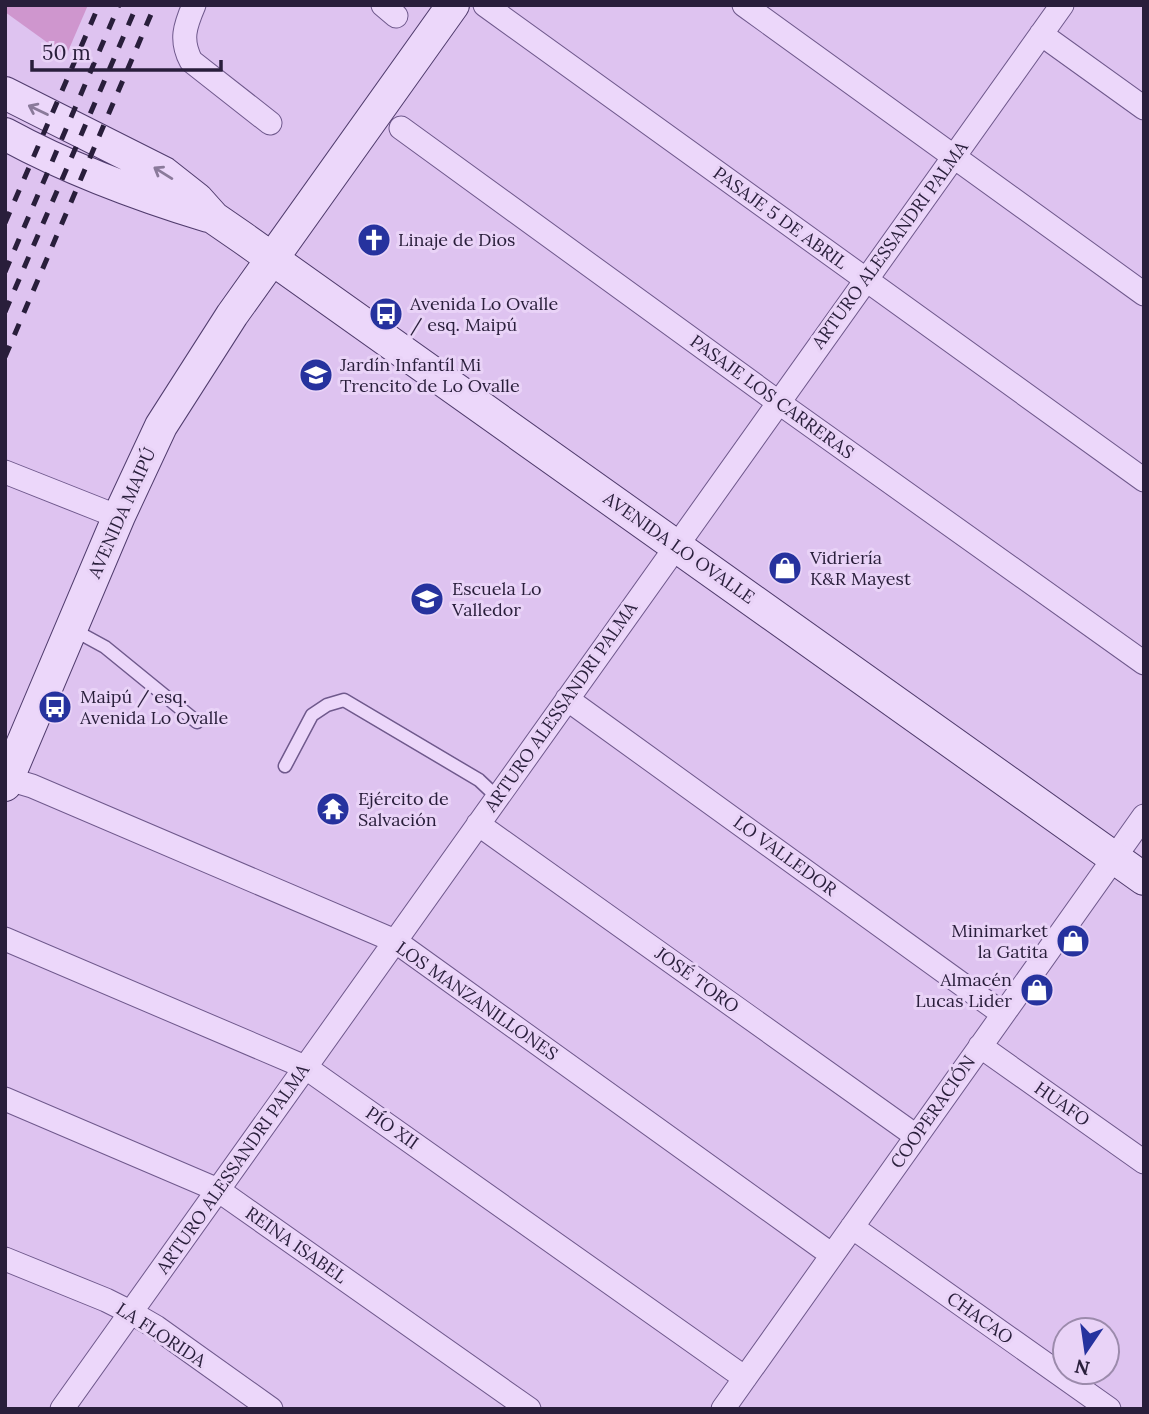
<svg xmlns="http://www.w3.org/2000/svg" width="1149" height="1414" font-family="Lora,serif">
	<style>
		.green { fill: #cf96ce }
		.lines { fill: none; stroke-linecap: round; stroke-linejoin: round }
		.lane-casing { stroke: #6f598c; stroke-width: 15 }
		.street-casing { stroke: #6f598c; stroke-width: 25 }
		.secondary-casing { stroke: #503c6d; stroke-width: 34 }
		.lane { stroke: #ecd7fa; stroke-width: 12 }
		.street { stroke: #ecd7fa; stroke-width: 23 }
		.secondary { stroke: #ecd7fa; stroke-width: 32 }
		.rail { stroke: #291e3b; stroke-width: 5; stroke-dasharray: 12 12; stroke-linecap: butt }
		.oneway { stroke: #8a7a9a }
		.labels { text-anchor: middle; stroke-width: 6; stroke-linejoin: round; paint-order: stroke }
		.street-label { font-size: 18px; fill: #291e3b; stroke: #e9d3f7 }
		.poi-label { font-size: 18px; fill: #291e3b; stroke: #e9d3f7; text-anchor: start }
	</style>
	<rect width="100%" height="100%" fill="#dec3f0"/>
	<!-- green -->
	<path class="green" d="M5,5H88L66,56L5,12Z"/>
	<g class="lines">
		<defs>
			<path id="lane" d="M72,629L105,647L197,722
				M285,766L312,715L327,705L344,700L479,780L497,797"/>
			<path id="street" d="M194,5C185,26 180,40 191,61L270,123
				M383,5L396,16
				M485,5L1144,480
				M744,5L1144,294
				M1041,34L1144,108
				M401,128L778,402L1144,663
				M5,472L106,512
				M567,699L1003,1014
				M5,778L32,786L395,941L832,1255
				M478,824L916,1136
				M5,939L305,1067L745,1378
				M980,1046L1144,1162
				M5,1099L218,1190L529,1409
				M852,1227L1109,1409
				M5,1259L106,1300L130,1312L156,1327L271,1409
				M62,1409L1062,5
				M723,1409L1144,816"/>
			<path id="secondary" d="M5,93L164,173L197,199L214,218L243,238L1144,879
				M5,134C69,169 139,195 208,216
				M5,785L119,516L161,426L232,315L453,5"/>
		</defs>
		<!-- lane casing -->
		<use href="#lane" class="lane-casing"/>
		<!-- street casing -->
		<use href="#street" class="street-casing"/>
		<!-- secondary casing -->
		<use href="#secondary" class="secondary-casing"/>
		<!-- lane -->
		<use href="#lane" class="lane"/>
		<!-- street -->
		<use href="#street" class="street"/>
		<!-- secondary -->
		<use href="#secondary" class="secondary"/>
		<!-- rail -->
		<path class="rail" d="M5,223L99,5
			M5,272L119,5
			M5,312L137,5
			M5,357L155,5"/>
	</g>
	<!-- one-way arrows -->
	<defs><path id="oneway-shaft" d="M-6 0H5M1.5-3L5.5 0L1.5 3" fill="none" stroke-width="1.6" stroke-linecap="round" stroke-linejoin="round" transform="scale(1.75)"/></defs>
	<g class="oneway">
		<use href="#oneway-shaft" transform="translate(38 110) rotate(-154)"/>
		<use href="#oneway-shaft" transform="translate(163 173) rotate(-148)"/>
	</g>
	<!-- icons -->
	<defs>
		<symbol id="church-disc" viewBox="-11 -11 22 22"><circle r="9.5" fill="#26329e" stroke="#e9d3f7"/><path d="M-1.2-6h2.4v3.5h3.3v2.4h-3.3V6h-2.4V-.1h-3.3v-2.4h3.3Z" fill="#fff"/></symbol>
		<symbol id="bus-disc" viewBox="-11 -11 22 22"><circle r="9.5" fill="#26329e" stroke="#e9d3f7"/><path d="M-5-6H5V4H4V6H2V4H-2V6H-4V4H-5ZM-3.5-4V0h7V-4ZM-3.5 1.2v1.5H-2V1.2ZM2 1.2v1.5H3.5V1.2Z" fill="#fff"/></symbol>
		<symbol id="school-disc" viewBox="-11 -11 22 22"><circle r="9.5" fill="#26329e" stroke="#e9d3f7"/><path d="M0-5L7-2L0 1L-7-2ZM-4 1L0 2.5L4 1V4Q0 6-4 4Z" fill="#fff"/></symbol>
		<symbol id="shop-disc" viewBox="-11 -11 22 22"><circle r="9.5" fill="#26329e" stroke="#e9d3f7"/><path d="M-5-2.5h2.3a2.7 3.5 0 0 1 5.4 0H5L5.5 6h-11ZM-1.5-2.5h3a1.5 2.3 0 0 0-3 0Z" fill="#fff"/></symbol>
		<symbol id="temple-disc" viewBox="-11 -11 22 22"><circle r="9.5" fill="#26329e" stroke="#e9d3f7"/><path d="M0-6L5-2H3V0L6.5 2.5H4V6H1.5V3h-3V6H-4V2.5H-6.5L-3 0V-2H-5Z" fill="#fff"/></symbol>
	</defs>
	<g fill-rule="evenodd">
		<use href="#church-disc" x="355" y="221" width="38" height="38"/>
		<use href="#bus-disc" x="367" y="295" width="38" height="38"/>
		<use href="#school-disc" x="297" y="356" width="38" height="38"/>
		<use href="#shop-disc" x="766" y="549" width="38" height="38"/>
		<use href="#school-disc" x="408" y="580" width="38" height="38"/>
		<use href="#bus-disc" x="36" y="688" width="38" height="38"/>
		<use href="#temple-disc" x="314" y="790" width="38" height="38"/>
		<use href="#shop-disc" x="1054" y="922" width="38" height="38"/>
		<use href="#shop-disc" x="1018" y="971" width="38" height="38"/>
	</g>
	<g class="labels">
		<!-- street labels -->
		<g class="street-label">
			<text transform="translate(780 218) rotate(36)" y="6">PASAJE 5 DE ABRIL</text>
			<text transform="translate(890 245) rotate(-54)" y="6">ARTURO ALESSANDRI PALMA</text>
			<text transform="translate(772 397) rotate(36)" y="6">PASAJE LOS CARRERAS</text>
			<text transform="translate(122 513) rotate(-66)" y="6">AVENIDA MAIPÚ</text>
			<text transform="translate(679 548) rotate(35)" y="6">AVENIDA LO OVALLE</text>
			<text transform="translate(561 707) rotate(-55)" y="6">ARTURO ALESSANDRI PALMA</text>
			<text transform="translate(785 856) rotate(36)" y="6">LO VALLEDOR</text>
			<text transform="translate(697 980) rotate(36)" y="6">JOSÉ TORO</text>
			<text transform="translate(477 1001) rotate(35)" y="6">LOS MANZANILLONES</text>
			<text transform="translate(1062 1104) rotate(35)" y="6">HUAFO</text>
			<text transform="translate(933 1112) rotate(-55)" y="6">COOPERACIÓN</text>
			<text transform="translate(392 1128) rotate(35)" y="6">PÍO XII</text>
			<text transform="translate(233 1169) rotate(-55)" y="6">ARTURO ALESSANDRI PALMA</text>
			<text transform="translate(296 1245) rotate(35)" y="6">REINA ISABEL</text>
			<text transform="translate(980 1318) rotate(35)" y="6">CHACAO</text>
			<text transform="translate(161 1335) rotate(33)" y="6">LA FLORIDA</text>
		</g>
		<!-- poi labels -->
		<g class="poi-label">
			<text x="398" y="246">Linaje de Dios</text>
			<text x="410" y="310">Avenida Lo Ovalle<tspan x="410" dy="21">/ esq. Maipú</tspan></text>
			<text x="340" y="371">Jardín Infantíl Mi<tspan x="340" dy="21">Trencito de Lo Ovalle</tspan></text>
			<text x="810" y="564">Vidriería<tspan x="810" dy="21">K&amp;R Mayest</tspan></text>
			<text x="452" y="595">Escuela Lo<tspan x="452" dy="21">Valledor</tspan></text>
			<text x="80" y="703">Maipú / esq.<tspan x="80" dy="21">Avenida Lo Ovalle</tspan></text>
			<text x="358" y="805">Ejército de<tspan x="358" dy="21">Salvación</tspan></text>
			<text x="1048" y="937" text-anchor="end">Minimarket<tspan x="1048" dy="21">la Gatita</tspan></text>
			<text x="1012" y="986" text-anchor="end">Almacén<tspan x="1012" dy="21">Lucas Lider</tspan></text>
		</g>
	</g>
	<!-- border -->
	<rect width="1149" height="1414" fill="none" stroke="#291e3b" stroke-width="14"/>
	<!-- north arrow -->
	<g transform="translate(1086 1351) rotate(193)"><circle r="33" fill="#e9d3f7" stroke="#9c8bac" stroke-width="2"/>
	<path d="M0-5L12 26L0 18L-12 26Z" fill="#26329e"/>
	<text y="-10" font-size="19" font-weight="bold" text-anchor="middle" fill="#291e3b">N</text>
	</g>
	<!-- scale -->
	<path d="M32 60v10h189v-10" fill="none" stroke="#291e3b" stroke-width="3.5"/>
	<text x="42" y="60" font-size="21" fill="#291e3b" stroke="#e9d3f7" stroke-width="5" paint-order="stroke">50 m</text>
</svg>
